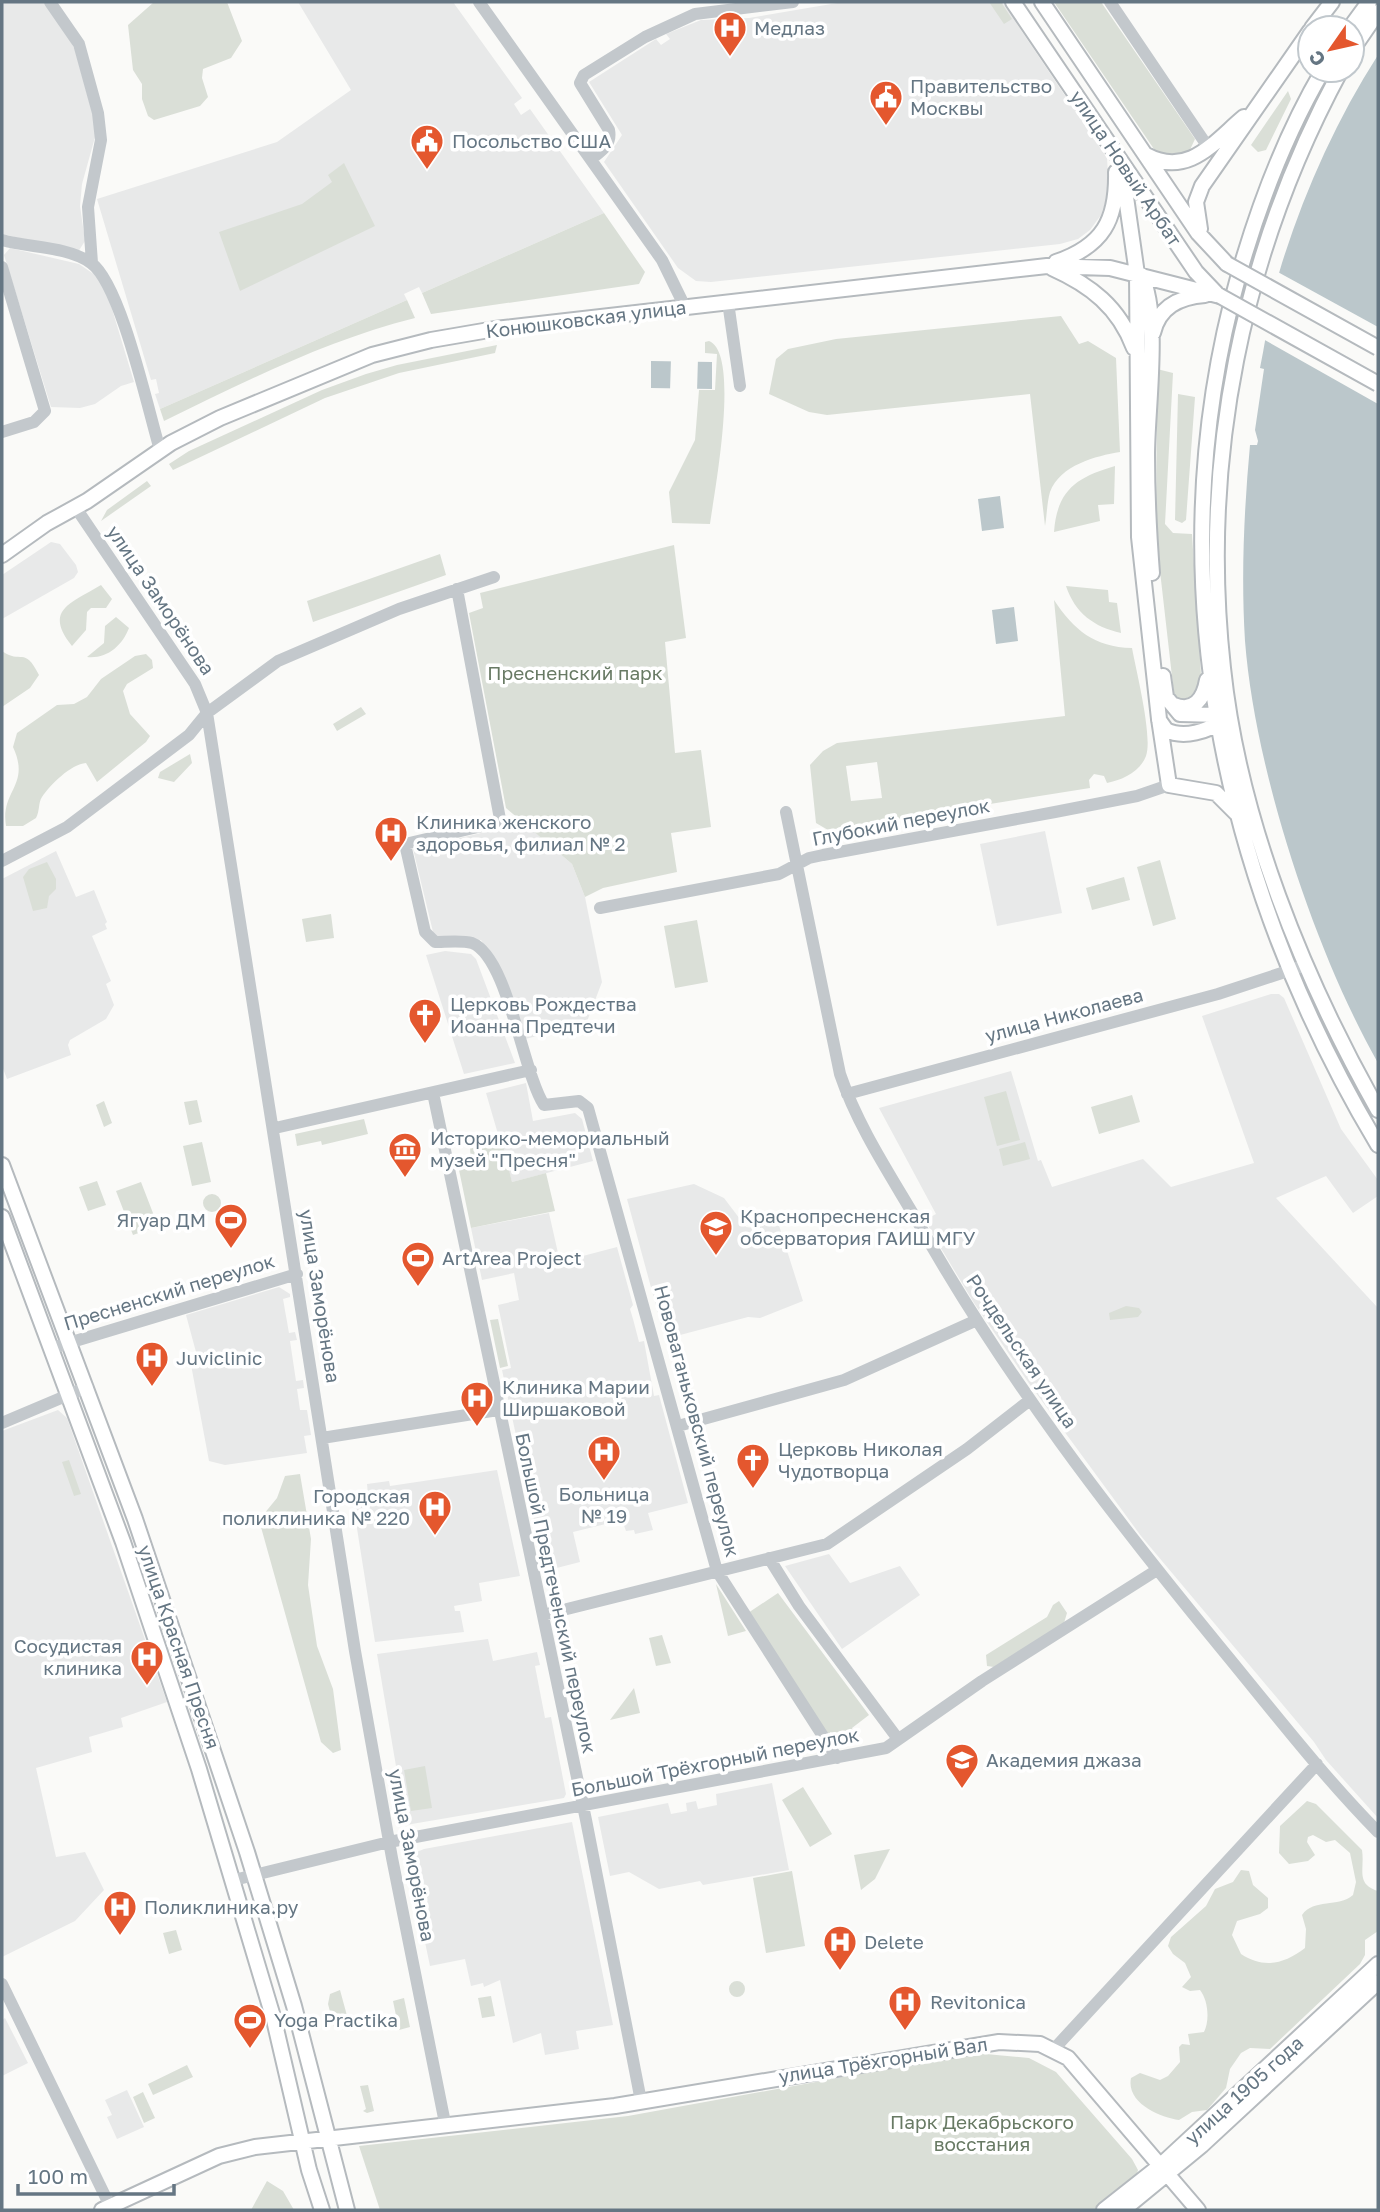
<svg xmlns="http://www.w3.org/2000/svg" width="1380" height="2212" font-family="'Golos Text',sans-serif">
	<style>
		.built { fill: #e8e9e9 }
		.green { fill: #dadfd7; fill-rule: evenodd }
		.water { fill: #bbc7cb }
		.pier { fill: #fafaf8 }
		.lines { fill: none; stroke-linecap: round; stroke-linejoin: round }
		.major-casing { stroke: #b5babe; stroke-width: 18 }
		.minor { stroke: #c3c8cc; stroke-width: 12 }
		.major { stroke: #fff; stroke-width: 14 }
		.major-bridge-casing { stroke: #b5babe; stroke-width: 18; stroke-linecap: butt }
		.major-bridge { stroke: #fff; stroke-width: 14 }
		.labels { text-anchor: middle; stroke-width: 7; stroke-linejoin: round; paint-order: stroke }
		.poi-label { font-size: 19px; fill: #657683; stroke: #fff; text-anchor: start }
		.street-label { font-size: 19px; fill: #657683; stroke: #fff }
		.park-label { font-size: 19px; fill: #687a64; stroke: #fff }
	</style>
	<rect width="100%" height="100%" fill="#fafaf8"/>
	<!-- built -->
	<path class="built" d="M2,2H43L62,25L75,50L97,130L82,184L80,206L85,241L78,252L2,234Z
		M298,2H453L522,98L514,104L521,115L530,109L604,213L422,293L419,287L404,294L407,300L160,409L155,394L159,393L156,379L151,380L97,199L277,142L351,90Z
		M843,2H1002L1107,158L1109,192L1101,215L1090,230L1078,239L1060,244L711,282L696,281L678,268L604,162L622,135L589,82L656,39L661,45L670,39L666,34L701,20L749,18Z
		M10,248L79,264L98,277L109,299L134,382L121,386L95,404L80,408L51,407L4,255Z
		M51,542L60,544L76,565L78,572L74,578L2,619V575Z
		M517,817L572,864L585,897L602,982L586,1024L525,1039L498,965L481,940L434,936L413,849L511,826Z
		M1045,831L1062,913L997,926L980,844Z
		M56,851L76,897L94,890L107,922L105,924L107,929L92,936L111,981L106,984L114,1005L106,1019L70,1040L68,1045L71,1055L7,1079L2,1066V879Z
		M445,951L471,954L476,959L515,1063L464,1074L426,955Z
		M1271,994H1279L1284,998L1341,1129L1378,1180V1196L1353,1213L1326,1176L1276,1198L1378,1308V1818L1326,1760L1314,1742L1141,1536L1028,1382L974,1303L933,1235L925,1220L936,1214L879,1108L1011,1071L1038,1161L1041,1160L1052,1187L1143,1159L1171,1187L1254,1163L1202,1016Z
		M526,1083L533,1121L575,1113L582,1119L593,1161L512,1182L486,1093Z
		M694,1184L724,1198L746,1227L754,1228L776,1216L803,1301L760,1318L748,1317L665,1339L627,1199Z
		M549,1213L560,1262L617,1247L633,1305L630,1309L633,1319L639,1342L644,1341L654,1396L659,1395L688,1503L648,1513L653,1530L635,1534L634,1530L626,1531L622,1520L573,1532L580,1562L545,1571L502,1370L511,1368L498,1305L519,1300L514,1273L482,1280L471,1228Z
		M279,1287L290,1294V1297L283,1299L289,1333L295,1332L297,1340L290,1341L296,1381L303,1380L304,1388L297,1389L300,1410H307L311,1435L304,1436L307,1453L225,1465L209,1461L189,1354L196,1352L186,1315Z
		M58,1410L67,1418L167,1702L121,1718L123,1727L89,1737L92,1752L36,1768L56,1857L85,1852L104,1890L75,1921L2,1957V1431Z
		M497,1470L520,1576L479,1583L482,1601L454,1606L455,1611H460L464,1632L375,1642L352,1497L368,1495L367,1484L389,1481L390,1486Z
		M829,1554L850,1583L900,1566L920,1595L842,1649L785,1566Z
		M488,1639L493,1661L537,1652L540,1665L535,1666L545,1718L551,1717L566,1794L564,1798L406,1825L377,1654Z
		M772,1783L789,1870L703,1885L700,1881L659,1889L629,1872L610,1876L598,1817L668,1803L671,1814L687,1811L686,1803L696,1801L698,1809L717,1805L716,1794Z
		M572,1822L613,2025L576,2031L579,2049L545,2055L541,2033L513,2043L500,1980L484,1987L483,1983L471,1986L465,1959L430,1966L407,1856L424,1849Z
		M5,2018L28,2063L2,2076V2020Z
		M127,2090L144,2127L117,2139L107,2117L112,2115L105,2100Z"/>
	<!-- green -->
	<path class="green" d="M154,2H227L242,41L231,58L203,69L202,78L208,97L200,106L154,120L148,116L142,99V84L133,70L128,25Z
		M989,2H1001L1012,19L1004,24Z
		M1054,2H1101L1195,139L1188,154L1171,160L1156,152Z
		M1288,91L1291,99L1266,150L1258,152L1251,145Z
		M344,163L375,226L240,291L219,232L302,204L332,182L328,175Z
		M604,213L645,272L639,284L431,314L422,293Z
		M407,300L415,318C327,340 246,381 164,421L160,409Z
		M1061,316L1079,344L1088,341L1116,358L1120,452C1096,456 1060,465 1050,492C1047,502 1047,515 1045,526L1030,394L827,415L809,412L769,394L776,359L788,349L836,339Z
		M709,341C741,353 714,494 710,524L672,523L669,492L695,440L699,390H715L717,354L705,353V342Z
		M497,345L495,353L399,373L325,398L173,470L169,464L189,451L322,390L366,374L397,365Z
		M1157,369L1173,373L1165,524L1173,533L1192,534L1202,690L1197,699L1180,701L1174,694L1156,536Z
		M1178,394L1195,397L1186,520L1182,523L1175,520Z
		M1115,466L1114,504L1098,505L1100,521L1054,532C1057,490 1077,477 1115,466Z
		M147,481L151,486L101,521L107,510Z
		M674,545L686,638L665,642L675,753L701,750L711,827L671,833L677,872L603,888L585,897L572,864L506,808L469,613L483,608L480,593Z
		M440,554L446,575L313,622L307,601Z
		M101,585L112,599L106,608H91L87,612L86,630L72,646C43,610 71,603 101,585Z
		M1066,586L1108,590L1109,602L1117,603L1121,633C1094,627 1075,613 1066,586Z
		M1054,600C1074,630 1094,647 1132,648C1136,670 1153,737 1146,756C1140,772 1122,780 1107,783L1104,776L1094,774L1089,780L1090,788L828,830L816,823L810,765L823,751L837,743L1065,716ZM877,762L882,798L851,801L846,766Z
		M116,617L129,628C122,646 107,659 87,657L104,643L105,626Z
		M2,651C21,665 24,645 39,675L30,688L2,707Z
		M146,654L152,660L153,668L127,684L123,691L130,714L150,736L146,742L97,782L86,763C71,764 50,785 42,797C38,803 40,811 36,818L23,826H6C0,790 31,786 13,747L17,733L57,705L74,704L87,697L101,679L135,656Z
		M361,707L366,714L337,731L333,724Z
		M190,754L192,763L174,782L158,778L160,772Z
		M1160,860L1176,919L1153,926L1137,867Z
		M47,862L56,879V889L49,896L47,908L33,911L23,877L29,869Z
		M1124,877L1130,900L1092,910L1086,888Z
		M331,914L334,938L306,942L302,919Z
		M697,920L708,982L675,988L664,926Z
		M1006,1091L1020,1140L997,1146L984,1097Z
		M1132,1095L1140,1122L1099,1134L1091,1107Z
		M197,1100L202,1122L189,1125L184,1102Z
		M104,1101L112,1123L104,1127L96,1105Z
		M364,1119L368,1134L322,1145L321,1141L297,1146L295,1134Z
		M501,1138L512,1182L546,1173L555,1211L471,1228L459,1170L471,1167L470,1146Z
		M202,1142L211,1182L192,1186L183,1146Z
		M1025,1142L1030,1159L1003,1166L999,1149Z
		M97,1181L106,1205L88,1211L79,1187Z
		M141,1182L158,1226L133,1235L116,1191Z
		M203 1203a9 9 0 1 1 18 0a9 9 0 1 1-18 0Z
		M1126,1306L1139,1308L1142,1312L1138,1317L1110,1320L1109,1313Z
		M498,1319L508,1366L500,1368L490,1320Z
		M69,1460L81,1494L74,1496L62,1462Z
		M300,1474L311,1539L308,1585L317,1646L333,1689L341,1750L333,1753L321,1742L259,1520L277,1498L285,1476Z
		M716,1584L746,1631L728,1636Z
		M778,1593L869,1715L852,1728L856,1741L840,1744L831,1732L828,1734L748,1613Z
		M1059,1601L1067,1613L1064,1623L994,1667L987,1666L986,1655L1047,1617L1053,1605Z
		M662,1635L671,1663L656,1666L649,1638Z
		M634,1688L640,1713L610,1720Z
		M425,1766L432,1808L411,1811L404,1770Z
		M803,1787L832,1834L810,1847L782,1800Z
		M1307,1801L1316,1804L1362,1850C1365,1869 1355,1884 1378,1891V1931L1365,1940V1955L1360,1964L1270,2049L1250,2048L1241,2053L1230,2069L1226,2088L1207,2110L1192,2112L1179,2120C1160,2117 1126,2103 1131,2078L1140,2073L1160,2080L1168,2076L1180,2062L1179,2047L1182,2044L1190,2045L1188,2034L1204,2032C1210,2020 1208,2000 1200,1990L1190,1991L1182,1987L1191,1977L1185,1963L1173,1954L1168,1946L1171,1937L1206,1906L1215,1889L1233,1882L1241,1870L1249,1871L1253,1885L1268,1898V1908L1260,1914L1237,1921L1232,1935L1241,1954C1264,1969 1284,1964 1305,1948L1306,1929L1302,1915C1314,1898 1338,1908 1353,1895L1356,1882L1350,1853L1335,1840L1326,1842L1313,1835L1308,1837L1307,1842L1315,1855L1308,1861L1289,1864L1279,1853L1280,1826Z
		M890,1849L875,1879L861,1890L854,1855Z
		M792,1871L805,1946L766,1953L753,1878Z
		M176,1930L182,1950L169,1954L163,1933Z
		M729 1989a8 8 0 1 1 16 0a8 8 0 1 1-16 0Z
		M340,1990L349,2023L334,2027L328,2004L330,1994Z
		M491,1996L495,2016L482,2018L478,1998Z
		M404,1998L410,2027L399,2030L393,2001Z
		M975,2053L1029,2058L1056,2072L1132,2159L1138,2170L1136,2178L1095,2210H380L359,2146L628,2116Z
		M187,2065L193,2077L153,2095L148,2084Z
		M368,2085L374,2111L367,2113L363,2111L366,2109L360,2086Z
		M143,2092L155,2118L144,2123L133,2097Z
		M267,2181L283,2191L294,2210H251Z"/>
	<!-- water -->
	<path class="water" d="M1378,55V1063C1314,950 1255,770 1245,641C1241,576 1244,510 1250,445H1257L1258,441L1255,430L1264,369L1260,368C1267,334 1271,297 1282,263C1305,190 1337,119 1378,55Z
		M651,361L712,362V389L651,388Z
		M1000,496L1004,528L982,531L978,499Z
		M1014,607L1018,641L996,644L992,610Z"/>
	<!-- pier -->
	<path class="pier" d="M1276,271L1378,327V404L1263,339Z
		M671,358H698L697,392L670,391Z"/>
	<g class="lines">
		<defs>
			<path id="major" d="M1013,2L1196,272L1216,293
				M1042,2L1198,233L1227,264
				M1312,28L1332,2
				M1350,28L1369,2
				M1352,50L1378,12
				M1323,70C1286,133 1259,204 1239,274C1155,573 1221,882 1378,1145
				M1341,70C1242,253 1200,460 1223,668C1239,820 1303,977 1378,1110
				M1146,155C1188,178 1214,142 1244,117
				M1121,162L1137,274L1139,537L1159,719L1169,785
				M1200,229L1196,202L1202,186L1310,31
				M1056,262C1103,246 1117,220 1116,172
				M1052,268C1090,285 1119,307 1134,348
				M1141,275C1161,315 1147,408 1147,455C1147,494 1149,534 1152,573
				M1153,333C1159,307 1179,297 1205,295
				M2,555L47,523L87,501L171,443L220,418L372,355L431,340L495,329L1047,266L1110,268L1220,296
				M1163,676L1166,697L1180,714L1221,715
				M1174,705C1194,713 1204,698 1207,680
				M1159,720L1166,730C1184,739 1208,731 1224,720
				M1169,785L1216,793L1236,813
				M2,1165L135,1519L247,1852L294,2006L347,2210
				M2,1217L123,1542L199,1769L274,2020L309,2170L322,2210
				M102,2210L219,2156L255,2147L615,2106L999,2042L1040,2044L1068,2058L1198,2210
				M1104,2210L1161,2165L1378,1964
				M1123,2210L1202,2145L1378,1982"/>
		</defs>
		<!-- major casing -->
		<use href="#major" class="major-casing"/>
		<!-- minor -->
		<path class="minor" d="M50,2L79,44L98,113L101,140L88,207L92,263
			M479,2L662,260L685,307
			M1110,2L1208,147
			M591,159C601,151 612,145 609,130L580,83L584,75L645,37L695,14L793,2
			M2,240C29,248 67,246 91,263C121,284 148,410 160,450
			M2,267L45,411L34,422L2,432
			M728,302L740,386
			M76,508L195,684L207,713L355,1651L392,1858L445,2123
			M457,589L500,819L495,823L405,844L425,932L435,942C445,942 462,940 472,943C508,957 523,1073 544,1105L579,1101L588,1108L717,1571L837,1758
			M786,812L840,1074C858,1127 891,1176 919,1224C1004,1375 1110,1513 1220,1647C1272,1710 1321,1774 1378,1832
			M2,861L67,827L189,735L207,713L278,661L399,609L494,577
			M600,908L779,874L809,858L823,855L1055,812L1137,796L1169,785
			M433,1093L586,1820L641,2101
			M847,1094L1218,994L1306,965
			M275,1128L531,1070
			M52,1348L297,1274
			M2,1423L87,1387
			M678,1426L844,1380L977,1320
			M322,1438L498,1410
			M769,1558L799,1606L898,1739
			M543,1615L827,1544L967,1449L1030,1400
			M234,1880L389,1842L886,1748L982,1681L1157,1570
			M2,1984L110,2206
			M1054,2049L1317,1764"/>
		<!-- major -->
		<use href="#major" class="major"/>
		<defs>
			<path id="major-bridge" d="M1227,264L1378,348
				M1220,296L1378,384"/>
		</defs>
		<!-- major-bridge casing -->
		<use href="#major-bridge" class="major-bridge-casing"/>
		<!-- major-bridge -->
		<use href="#major-bridge" class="major-bridge"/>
	</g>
	<!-- icons -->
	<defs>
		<symbol id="hospital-pin" viewBox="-11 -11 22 30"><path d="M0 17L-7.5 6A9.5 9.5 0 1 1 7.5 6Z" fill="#e4572e" stroke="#fff"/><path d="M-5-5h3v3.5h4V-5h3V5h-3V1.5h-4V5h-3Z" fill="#fff"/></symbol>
		<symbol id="civic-pin" viewBox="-11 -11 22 30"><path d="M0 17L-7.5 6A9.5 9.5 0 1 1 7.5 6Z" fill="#e4572e" stroke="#fff"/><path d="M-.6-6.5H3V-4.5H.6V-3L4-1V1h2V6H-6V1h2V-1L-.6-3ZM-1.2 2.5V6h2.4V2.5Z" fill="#fff"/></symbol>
		<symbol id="church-pin" viewBox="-11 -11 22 30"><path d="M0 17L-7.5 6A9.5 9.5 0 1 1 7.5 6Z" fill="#e4572e" stroke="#fff"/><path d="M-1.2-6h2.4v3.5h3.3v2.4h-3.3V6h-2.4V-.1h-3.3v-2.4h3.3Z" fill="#fff"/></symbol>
		<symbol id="museum-pin" viewBox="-11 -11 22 30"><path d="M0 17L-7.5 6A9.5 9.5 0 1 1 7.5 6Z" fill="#e4572e" stroke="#fff"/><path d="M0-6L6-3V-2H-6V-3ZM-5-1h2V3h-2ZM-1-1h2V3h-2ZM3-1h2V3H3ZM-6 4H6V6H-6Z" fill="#fff"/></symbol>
		<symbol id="stadium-pin" viewBox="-11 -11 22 30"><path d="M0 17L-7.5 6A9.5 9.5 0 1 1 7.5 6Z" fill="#e4572e" stroke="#fff"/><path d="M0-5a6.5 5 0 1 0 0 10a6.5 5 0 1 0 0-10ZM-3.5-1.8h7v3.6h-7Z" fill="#fff"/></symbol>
		<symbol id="university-pin" viewBox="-11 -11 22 30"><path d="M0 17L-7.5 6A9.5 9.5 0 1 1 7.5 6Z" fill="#e4572e" stroke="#fff"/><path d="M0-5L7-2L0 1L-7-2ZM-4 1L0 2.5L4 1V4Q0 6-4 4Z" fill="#fff"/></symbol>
	</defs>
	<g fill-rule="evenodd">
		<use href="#hospital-pin" x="711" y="9" width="38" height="52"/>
		<use href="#civic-pin" x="867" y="78" width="38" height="52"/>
		<use href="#civic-pin" x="408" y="122" width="38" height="52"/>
		<use href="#hospital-pin" x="372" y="814" width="38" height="52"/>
		<use href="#church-pin" x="406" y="996" width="38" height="52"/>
		<use href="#museum-pin" x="386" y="1130" width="38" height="52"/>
		<use href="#stadium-pin" x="212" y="1201" width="38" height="52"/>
		<use href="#university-pin" x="697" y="1208" width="38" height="52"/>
		<use href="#stadium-pin" x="399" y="1239" width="38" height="52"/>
		<use href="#hospital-pin" x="133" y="1339" width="38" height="52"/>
		<use href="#hospital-pin" x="458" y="1379" width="38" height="52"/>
		<use href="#hospital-pin" x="585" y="1433" width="38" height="52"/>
		<use href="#church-pin" x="734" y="1441" width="38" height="52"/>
		<use href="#hospital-pin" x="416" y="1488" width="38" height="52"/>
		<use href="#hospital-pin" x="128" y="1638" width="38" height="52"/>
		<use href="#university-pin" x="943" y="1741" width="38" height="52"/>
		<use href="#hospital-pin" x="101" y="1888" width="38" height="52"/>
		<use href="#hospital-pin" x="821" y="1923" width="38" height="52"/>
		<use href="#hospital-pin" x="886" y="1983" width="38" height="52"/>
		<use href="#stadium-pin" x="231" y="2001" width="38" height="52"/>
	</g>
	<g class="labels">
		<!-- poi labels -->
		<g class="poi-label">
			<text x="754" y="35">Медлаз</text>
			<text x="910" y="93">Правительство<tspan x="910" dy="22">Москвы</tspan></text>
			<text x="452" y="148">Посольство США</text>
			<text x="416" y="829">Клиника женского<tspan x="416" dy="22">здоровья, филиал № 2</tspan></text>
			<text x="450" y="1011">Церковь Рождества<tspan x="450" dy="22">Иоанна Предтечи</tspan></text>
			<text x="430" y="1145">Историко-мемориальный<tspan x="430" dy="22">музей "Пресня"</tspan></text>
			<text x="740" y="1223">Краснопресненская<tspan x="740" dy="22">обсерватория ГАИШ МГУ</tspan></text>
			<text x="206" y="1227" text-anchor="end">Ягуар ДМ</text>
			<text x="442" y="1265">ArtArea Project</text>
			<text x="176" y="1365">Juviclinic</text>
			<text x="502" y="1394">Клиника Марии<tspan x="502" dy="22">Ширшаковой</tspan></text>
			<text x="778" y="1456">Церковь Николая<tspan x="778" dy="22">Чудотворца</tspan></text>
			<text x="604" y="1501" text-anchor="middle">Больница<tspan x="604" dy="22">№ 19</tspan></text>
			<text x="410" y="1503" text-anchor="end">Городская<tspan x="410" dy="22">поликлиника № 220</tspan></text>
			<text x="122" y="1653" text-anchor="end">Сосудистая<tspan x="122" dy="22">клиника</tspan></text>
			<text x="986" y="1767">Академия джаза</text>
			<text x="144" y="1914">Поликлиника.ру</text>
			<text x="864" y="1949">Delete</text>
			<text x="930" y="2009">Revitonica</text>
			<text x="274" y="2027">Yoga Practika</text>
		</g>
		<!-- street labels -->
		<g class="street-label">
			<text transform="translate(1126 168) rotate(56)" y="7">улица Новый Арбат</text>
			<text transform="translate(586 319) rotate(-7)" y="7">Конюшковская улица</text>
			<text transform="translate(161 600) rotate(56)" y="7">улица Заморёнова</text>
			<text transform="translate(901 822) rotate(-11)" y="7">Глубокий переулок</text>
			<text transform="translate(1064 1015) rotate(-15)" y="7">улица Николаева</text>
			<text transform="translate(169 1292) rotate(-17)" y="7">Пресненский переулок</text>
			<text transform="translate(320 1296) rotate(81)" y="7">улица Заморёнова</text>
			<text transform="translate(1022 1351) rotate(56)" y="7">Рочдельская улица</text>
			<text transform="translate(697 1421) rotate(75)" y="7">Нововаганьковский переулок</text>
			<text transform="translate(556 1593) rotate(78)" y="7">Большой Предтеченский переулок</text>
			<text transform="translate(179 1647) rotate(71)" y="7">улица Красная Пресня</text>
			<text transform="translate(715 1762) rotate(-11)" y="7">Большой Трёхгорный переулок</text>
			<text transform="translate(412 1855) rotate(79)" y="7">улица Заморёнова</text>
			<text transform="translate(883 2060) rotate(-9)" y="7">улица Трёхгорный Вал</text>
			<text transform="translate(1244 2090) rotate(-42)" y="7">улица 1905 года</text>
		</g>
		<!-- park labels -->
		<g class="park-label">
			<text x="575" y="680">Пресненский парк</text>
			<text x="982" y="2129">Парк Декабрьского<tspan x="982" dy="22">восстания</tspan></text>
		</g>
	</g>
	<!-- border -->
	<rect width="1380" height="2212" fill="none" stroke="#657683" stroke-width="7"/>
	<!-- north arrow -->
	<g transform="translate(1331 49) rotate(236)"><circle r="33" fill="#ffffff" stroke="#c1c8cd" stroke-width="2"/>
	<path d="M0-5L12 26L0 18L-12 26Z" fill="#e4572e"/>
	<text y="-10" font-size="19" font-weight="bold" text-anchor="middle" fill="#657683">С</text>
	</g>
	<!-- scale -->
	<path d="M18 2184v10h156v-10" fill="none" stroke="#657683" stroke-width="3.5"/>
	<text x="28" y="2184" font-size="21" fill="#657683" stroke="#ffffff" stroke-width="5" paint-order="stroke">100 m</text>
</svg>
